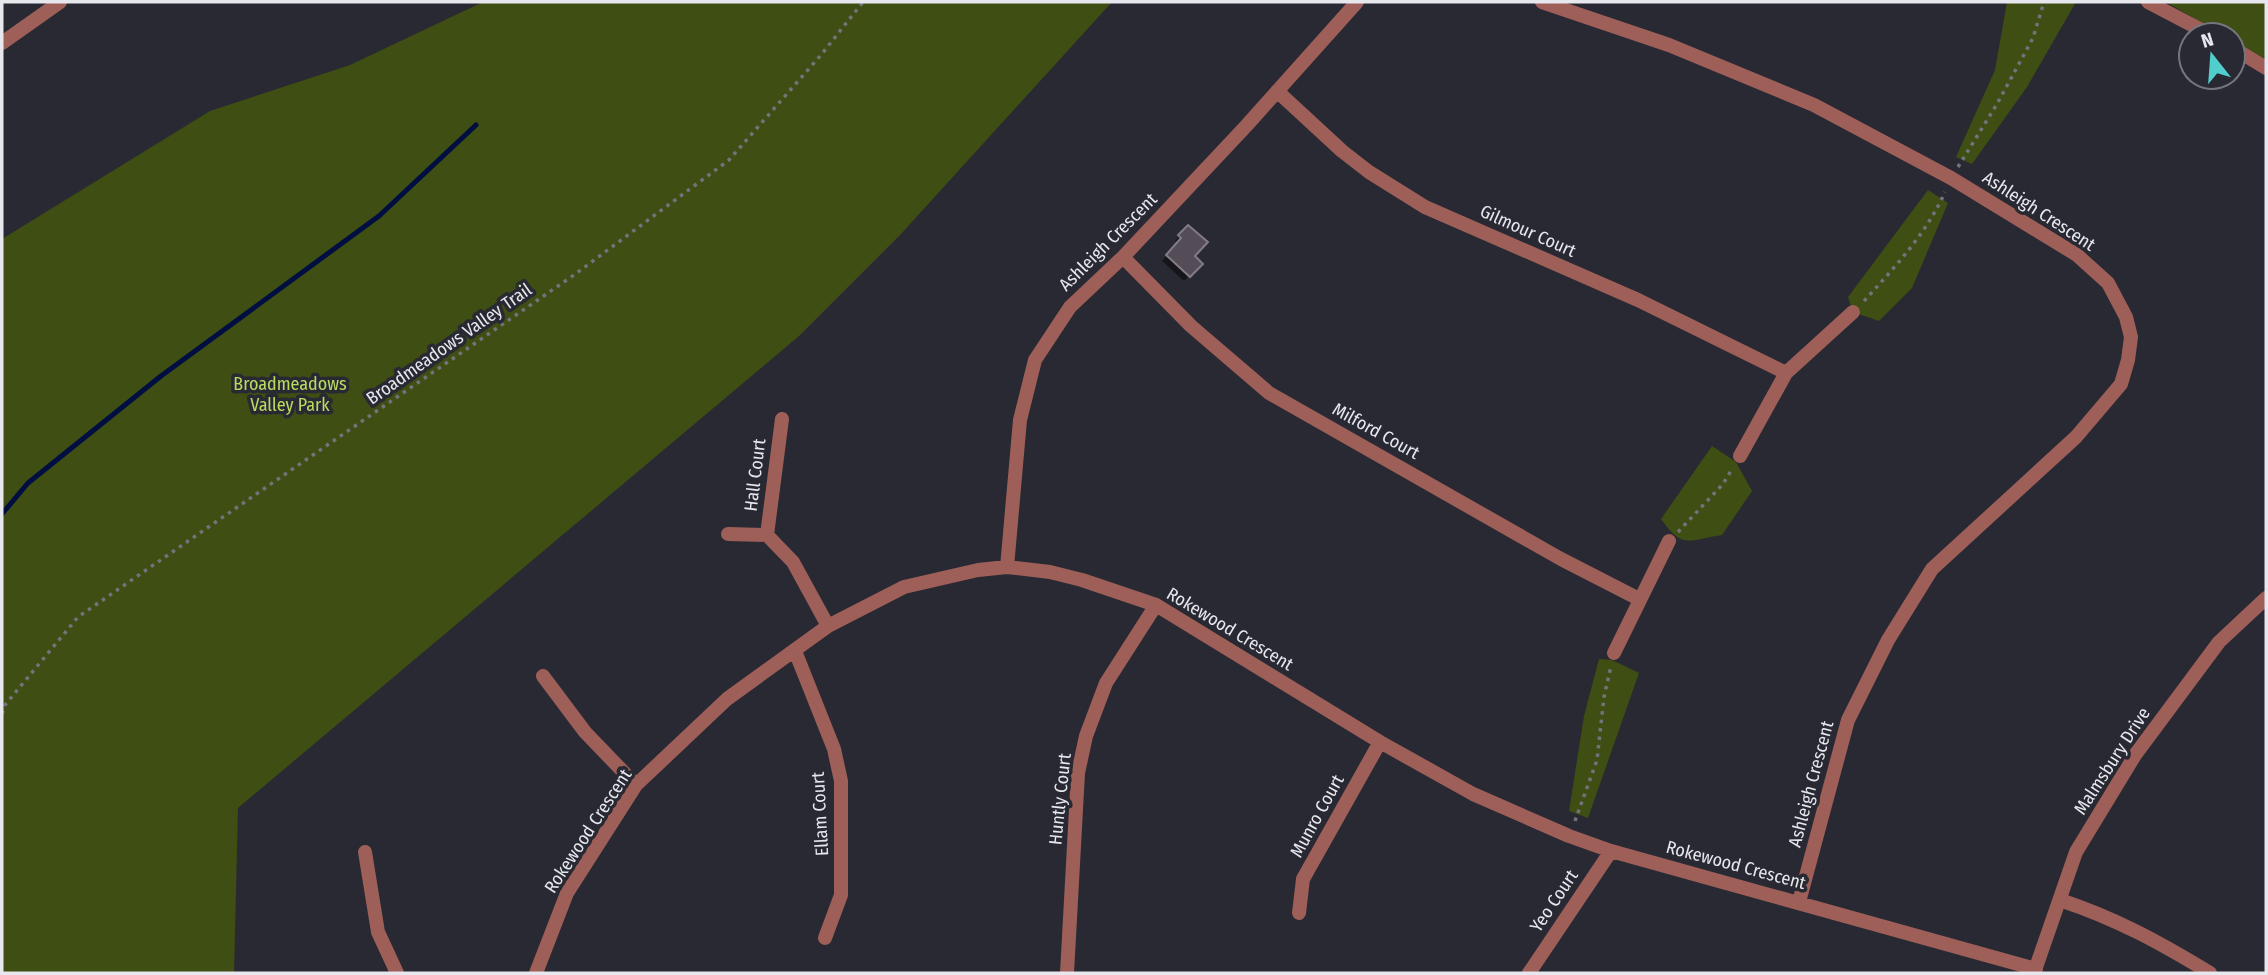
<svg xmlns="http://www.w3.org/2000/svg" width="2268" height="975" font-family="'Fira Sans Condensed',sans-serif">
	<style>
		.green { fill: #3f4e12 }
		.shadow { fill: #0007 }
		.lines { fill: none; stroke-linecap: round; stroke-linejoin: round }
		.stream { stroke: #000e41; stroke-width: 5 }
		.building { fill: #544d57; stroke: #837c86; stroke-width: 2 }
		.path { stroke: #73737c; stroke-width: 3.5; stroke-dasharray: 3.5 5; stroke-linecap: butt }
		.minor { stroke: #9d5f58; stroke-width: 14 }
		.tertiary { stroke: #9d5f58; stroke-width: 14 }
		.labels { text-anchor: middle; stroke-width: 7; stroke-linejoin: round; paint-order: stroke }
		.street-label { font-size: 18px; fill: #e7e7ee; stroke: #292933 }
		.park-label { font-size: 18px; fill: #b9dc60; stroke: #292933 }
	</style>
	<rect width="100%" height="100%" fill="#292933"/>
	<!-- green -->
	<path class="green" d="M483,2H1112L901,234L799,336L238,808L234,973H2V239L210,111L350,65Z
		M2007,2H2076L2027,87L1972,164L1956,157L1995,70Z
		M2166,2H2265L2266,60L2233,41V35H2223Z
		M1928,190L1948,203L1912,288L1879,321L1853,312L1848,297Z
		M1712,446L1736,462L1752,491L1722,535C1688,540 1683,550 1661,519Z
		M1599,659L1612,660L1639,673L1588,818L1569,811L1584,716Z"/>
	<!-- shadow -->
	<path class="shadow" d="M1188,227L1192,256L1200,264L1184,281L1162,261L1178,244L1175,241Z"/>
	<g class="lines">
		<!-- stream -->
		<path class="stream" d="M2,514L28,483L161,376L379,216L476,125"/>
	</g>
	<!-- building -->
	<path class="building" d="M1188,225L1208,242L1195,256L1203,264L1190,277L1166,255L1181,238L1178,235Z"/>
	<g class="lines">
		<!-- path -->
		<path class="path" d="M1958,167L1997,104L2033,38L2044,2
			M1864,301C1895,267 1926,234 1945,192
			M1678,532L1723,484L1732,469
			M2,714L5,705L78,617L574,275L729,160L821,55L863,2
			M1575,821L1597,760L1604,697L1611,666"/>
		<!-- minor -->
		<path class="minor" d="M1542,2L1669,45L1814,105L1951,178L2077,255L2108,283L2126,317L2131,337L2128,360L2121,384L2076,437L1932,569L1888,640L1848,720L1799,902
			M2148,2L2211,35
			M2,43L60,2
			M2233,48L2266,68
			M1277,91L1342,151L1369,172L1425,207L1638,300L1786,373
			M1123,257L1191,326L1269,393L1561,559L1639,599
			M1740,456L1786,373L1853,312
			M728,534L767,535L782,419
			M767,535L793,562L828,626
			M1007,567L1020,420L1035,360L1070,307L1123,257L1247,125L1357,2
			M795,651L834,749L841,781V895L825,938
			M1614,653L1669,541
			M543,676L585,732L636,785
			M365,852L378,932L397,973
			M2060,900C2117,919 2159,942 2210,973
			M1299,913L1303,879L1380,742
			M536,973L567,893L636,785L727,699L828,626L904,587L978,570L1007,567L1050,572L1082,580L1156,605L1380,742L1473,794L1569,836L1611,851L2036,969
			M1067,973L1078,773L1086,736L1106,683L1156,605
			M1529,973L1611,851"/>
		<!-- tertiary -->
		<path class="tertiary" d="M2034,973L2076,852L2135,755L2219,642L2266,598"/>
	</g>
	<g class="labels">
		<!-- street labels -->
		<g class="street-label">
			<text transform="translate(2039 211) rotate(33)" y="6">Ashleigh Crescent</text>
			<text transform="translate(1528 231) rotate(24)" y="6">Gilmour Court</text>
			<text transform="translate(1108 242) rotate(-45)" y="6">Ashleigh Crescent</text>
			<text transform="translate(449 344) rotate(-35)" y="6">Broadmeadows Valley Trail</text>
			<text transform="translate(1376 431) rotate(29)" y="6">Milford Court</text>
			<text transform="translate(755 475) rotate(-83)" y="6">Hall Court</text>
			<text transform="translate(1230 629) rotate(31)" y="6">Rokewood Crescent</text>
			<text transform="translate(2112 761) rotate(-57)" y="6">Malmsbury Drive</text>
			<text transform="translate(1811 784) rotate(-75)" y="6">Ashleigh Crescent</text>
			<text transform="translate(1060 799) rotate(-84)" y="6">Huntly Court</text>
			<text transform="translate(820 814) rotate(-93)" y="6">Ellam Court</text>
			<text transform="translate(1317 816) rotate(-61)" y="6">Munro Court</text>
			<text transform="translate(588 831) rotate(-57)" y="6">Rokewood Crescent</text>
			<text transform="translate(1736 865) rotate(15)" y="6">Rokewood Crescent</text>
			<text transform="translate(1554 901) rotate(-56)" y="6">Yeo Court</text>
		</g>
		<!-- park labels -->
		<g class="park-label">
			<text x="290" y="390">Broadmeadows<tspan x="290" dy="21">Valley Park</tspan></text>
		</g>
	</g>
	<!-- border -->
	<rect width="2268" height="975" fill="none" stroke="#e7e7ee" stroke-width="7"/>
	<!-- north arrow -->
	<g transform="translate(2212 56) rotate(343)"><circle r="33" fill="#292933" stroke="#75757e" stroke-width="2"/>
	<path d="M0-5L12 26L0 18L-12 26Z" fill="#52cdcd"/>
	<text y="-10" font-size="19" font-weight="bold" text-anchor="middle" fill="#e7e7ee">N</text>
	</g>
</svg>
